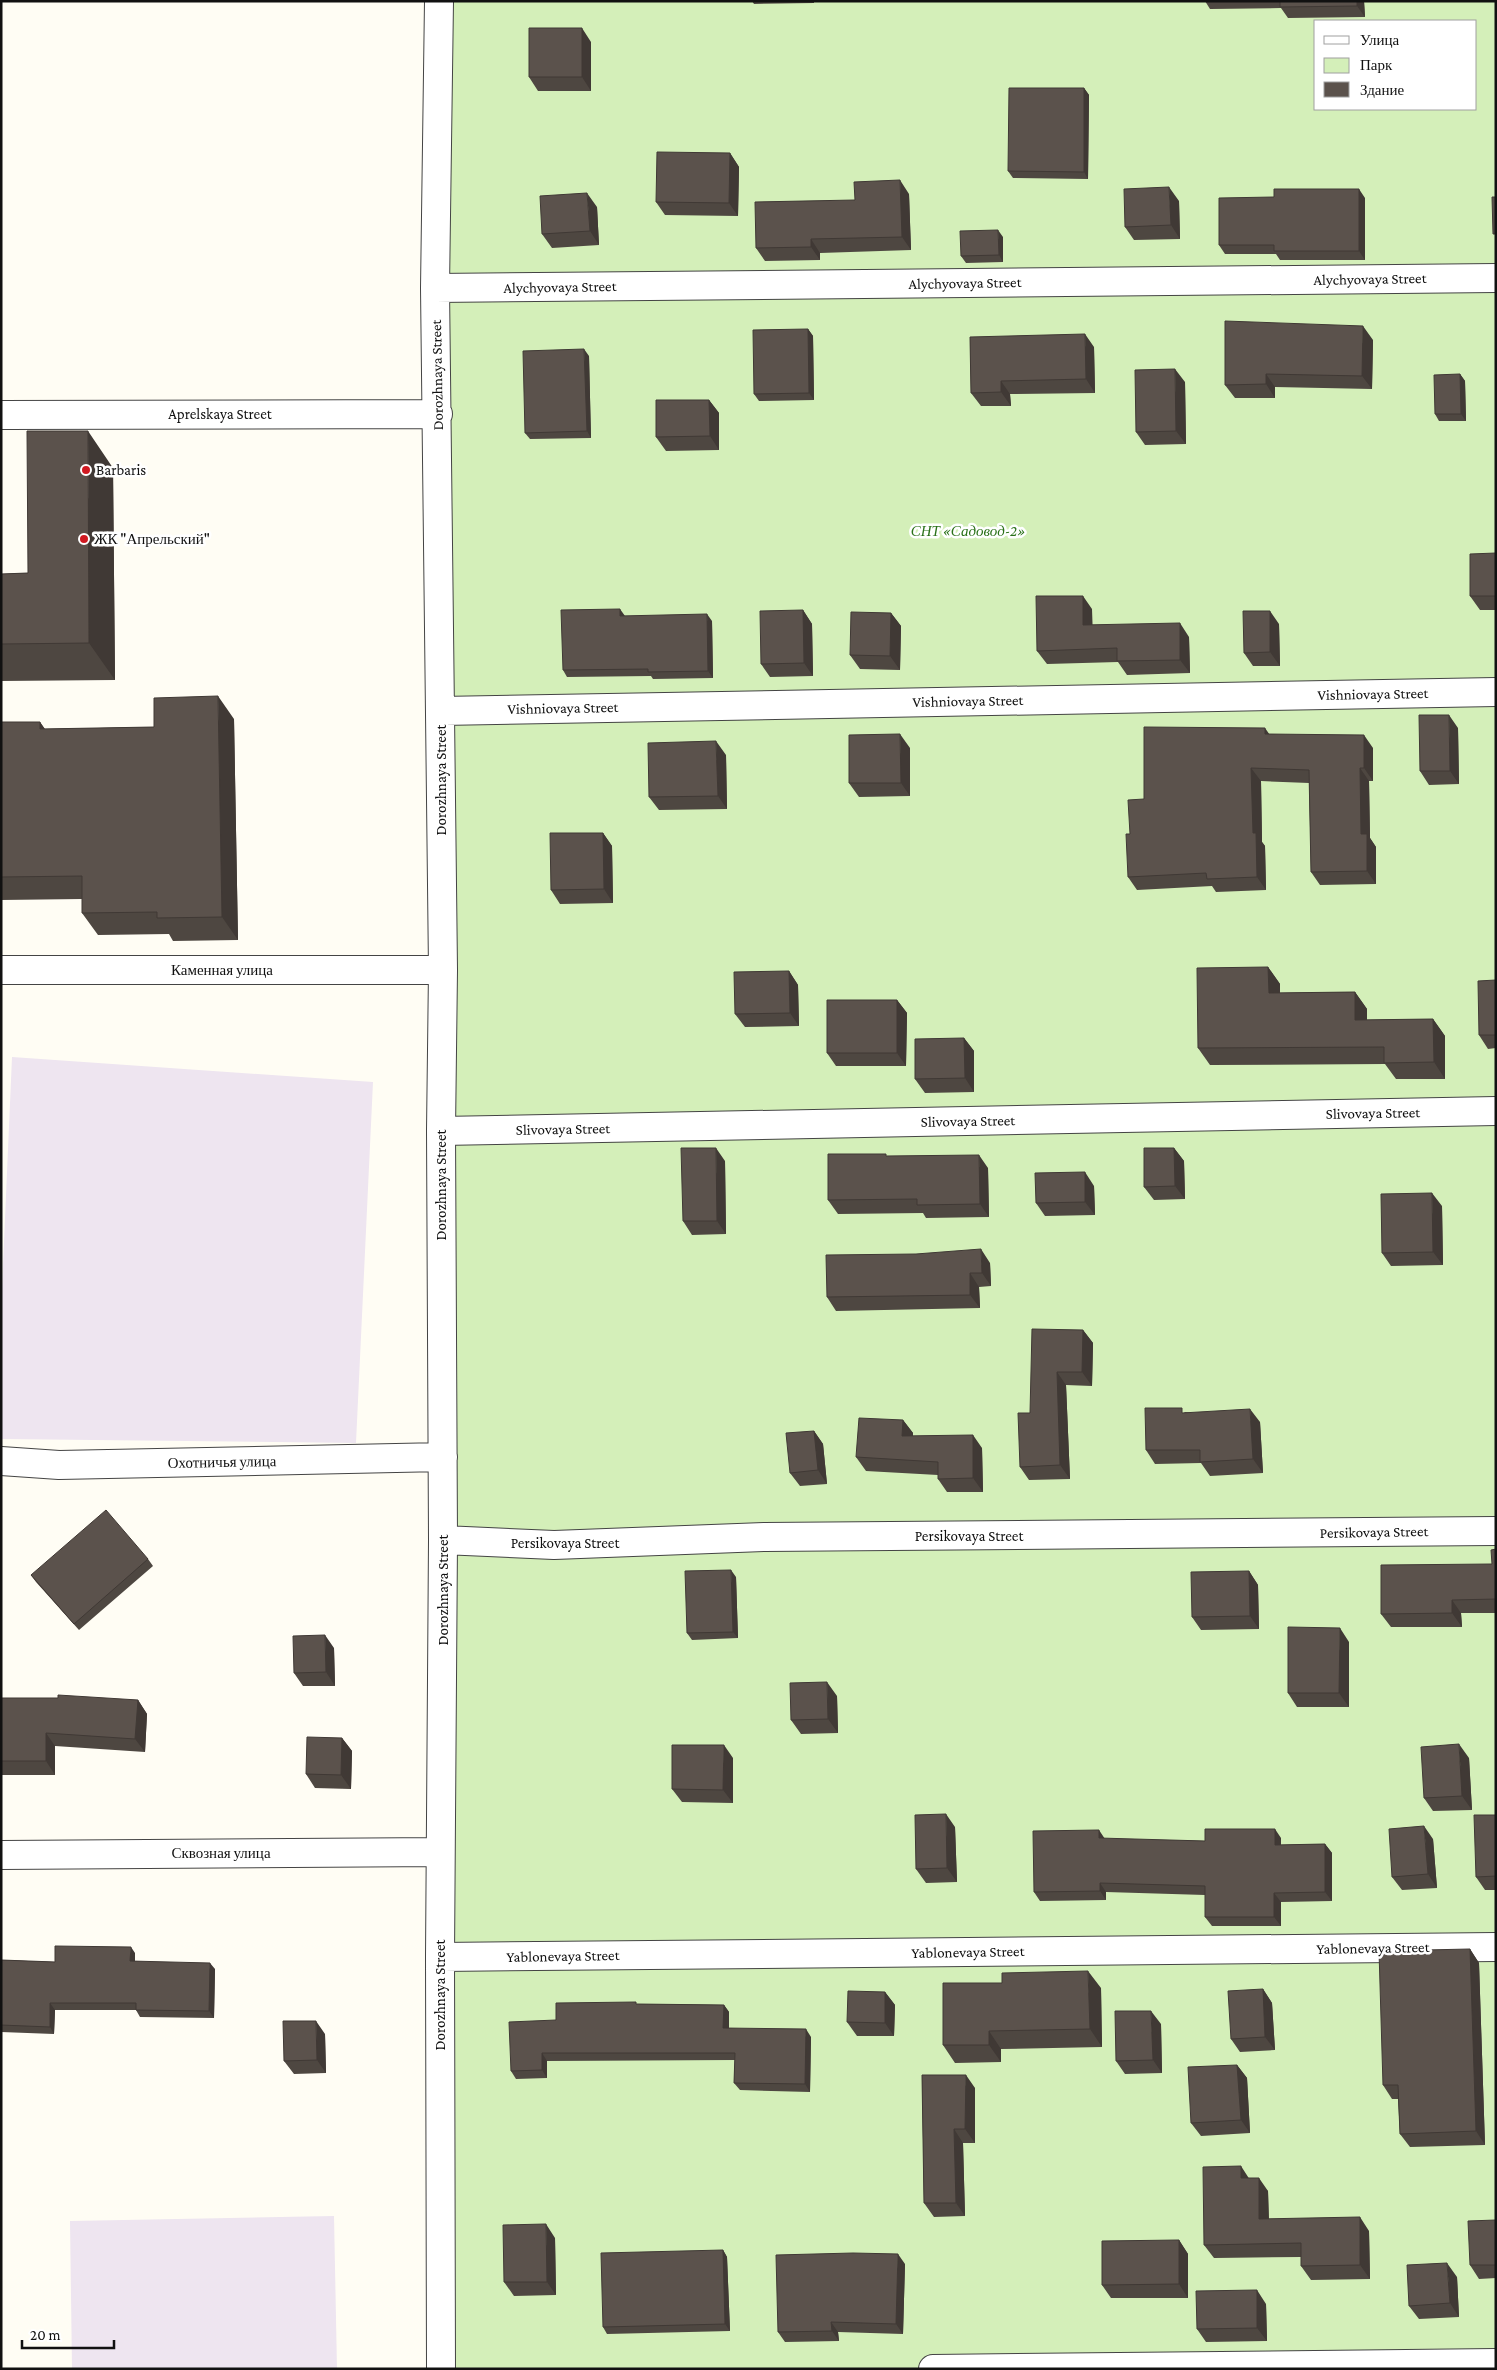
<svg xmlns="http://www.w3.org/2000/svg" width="1497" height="2370" font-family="'Crimson Pro',serif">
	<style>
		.industrial { fill: #eee5f0 }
		.green { fill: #d4efb9; fill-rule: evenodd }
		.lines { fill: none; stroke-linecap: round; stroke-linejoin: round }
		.street-casing { stroke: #444; stroke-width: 30 }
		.street { stroke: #fff; stroke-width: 28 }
		.wall { fill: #4e4741 }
		.shaded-wall { fill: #403935 }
		.building { fill: #5b524c; stroke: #403935 }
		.poi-dot { fill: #d01921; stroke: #fff; stroke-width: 2 }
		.labels { text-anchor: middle; stroke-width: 5; stroke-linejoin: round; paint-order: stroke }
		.street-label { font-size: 15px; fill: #111; stroke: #fff }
		.poi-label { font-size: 15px; fill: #111; stroke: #fff; text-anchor: start }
		.park-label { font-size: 15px; font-style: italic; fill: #2a7119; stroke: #fff }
	</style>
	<rect width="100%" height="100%" fill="#fffdf4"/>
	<!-- industrial -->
	<path class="industrial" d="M12,1057L373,1082L356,1443L1,1439V1311Z
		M334,2216L337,2369H72L70,2221Z"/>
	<!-- green -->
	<path class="green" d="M439,1H1496V2369H441ZM1316,21H1476V109H1316Z"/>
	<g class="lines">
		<defs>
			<path id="street" d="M439,1L435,288L443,970L441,1131L443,1540L440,1957L441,2369
				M435,288L1496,278
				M1,415L438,414
				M441,711L1496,692
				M1,970H443
				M441,1131L1496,1111
				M1,1461L59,1465L443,1457
				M443,1540L554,1545L764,1537L1496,1531
				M1,1855L440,1852
				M440,1957L1496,1947
				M933,2369L1496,2363"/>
		</defs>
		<!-- street casing -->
		<use href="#street" class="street-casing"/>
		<!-- street -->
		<use href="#street" class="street"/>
	</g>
	<!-- wall -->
	<path class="wall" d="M752,1H814V3L754,4Z
		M1205,1H1364L1365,17L1288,18L1281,8L1210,9Z
		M591,42V91H538L529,77Z
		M1084,88L1089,95L1088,179L1013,178L1008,171Z
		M730,153L739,167L738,216L665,215L656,202Z
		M909,194L911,250L820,253V260L765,261L756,248L855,200Z
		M1365,198V260H1280L1276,254H1225L1219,245Z
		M1179,201L1180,239L1134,240L1125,227Z
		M597,207L599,245L552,248L542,234Z
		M1003,237V262L966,263L961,256Z
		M808,329L813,336L814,400L759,401L754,394Z
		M970,337L1094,347L1095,393L1010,394L1011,406H981L971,393Z
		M1373,340L1372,389L1275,387V398H1235L1225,385Z
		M589,356L591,438L530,439L525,433Z
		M1460,374L1465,381L1466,421H1439L1435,414Z
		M1185,382L1186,444L1145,445L1136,432Z
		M709,400L719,413V450L666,451L656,437Z
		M113,468L115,680L1,681V574L28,573Z
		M1496,553V610H1480L1470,596Z
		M1092,609V625L1189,637L1190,673L1127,675L1118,662L1047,664L1037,651Z
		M803,610L812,624L813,676L770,677L761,664Z
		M891,613L901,626L900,670L860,669L850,655Z
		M625,616L712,621L713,678L653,679L651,676L567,677L563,670Z
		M1279,624L1280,666H1253L1244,653Z
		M234,719L238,940L173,941L169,934L98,935L82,913V899L1,900V722H40L45,729L154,727Z
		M1458,728L1459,784L1429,785L1420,771Z
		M1270,734L1373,748V781H1369L1370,838L1376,847V884L1320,885L1311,872L1309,783L1261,781L1262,842L1265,846L1266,890L1216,892L1212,886L1137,890L1128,877L1130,834L1144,799Z
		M910,748V796L859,797L849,783Z
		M726,755L727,809L659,810L649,797Z
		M603,833L612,846L613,903L560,904L551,890Z
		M1268,967L1280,984V993L1355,992L1367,1009V1020L1433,1019L1445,1036V1079H1396L1385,1064L1210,1065L1198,1048Z
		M789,971L798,985L799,1026L745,1027L735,1014Z
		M1496,980V1048L1488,1049L1479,1035Z
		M897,1000L907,1013L906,1066H836L827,1053Z
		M964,1038L974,1051V1092L925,1093L915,1079Z
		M1174,1148L1184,1161L1185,1199L1154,1200L1144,1187Z
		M887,1156L988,1168L989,1217L926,1218L923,1213L838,1214L828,1200Z
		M725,1161L726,1234L692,1235L683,1221Z
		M1094,1186L1095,1215L1045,1216L1036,1203Z
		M1442,1206L1443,1265L1391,1266L1382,1253Z
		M990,1263L991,1286L979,1287L980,1308L836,1311L827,1297Z
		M1083,1330L1093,1343L1092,1386L1066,1385L1070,1479L1029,1480L1020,1467L1030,1413Z
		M1185,1412L1260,1422L1263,1473L1210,1476L1201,1463L1155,1464L1146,1450Z
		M903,1420L913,1433V1436L982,1448L983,1492H947L938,1479V1475L866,1471L856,1457Z
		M814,1431L823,1444L827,1484L800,1486L790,1473Z
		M1496,1549V1613H1461L1462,1627H1391L1381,1614L1492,1564Z
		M148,1559L153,1566L79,1630L36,1582L31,1575Z
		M1249,1571L1258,1585L1259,1629L1201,1630L1192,1617Z
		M736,1577L738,1638L692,1640L687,1633Z
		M1349,1642V1707H1297L1288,1693Z
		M334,1648L335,1686H303L294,1673Z
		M837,1696L838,1733L801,1734L791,1720Z
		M1,1698L138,1700L147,1714L145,1752L55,1746V1775H1Z
		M342,1738L352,1751L351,1789L315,1788L306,1774Z
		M733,1758V1803L682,1802L672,1789Z
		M1469,1758L1472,1810L1433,1811L1424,1798Z
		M1496,1815V1890H1485L1476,1877Z
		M955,1827L957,1882L926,1883L916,1869Z
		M1281,1838V1845L1325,1844L1332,1853V1901L1281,1902V1926H1212L1205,1917V1895L1106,1892V1900L1040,1901L1034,1892L1105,1839L1205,1841Z
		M1433,1839L1437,1888L1402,1890L1392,1877Z
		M1470,1949L1479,1963L1485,2145L1410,2147L1400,2134L1398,2099H1392L1383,2085Z
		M135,1953V1961L215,1969L214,2018L140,2017L136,2010H55L54,2034L1,2032V1960L55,1962Z
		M1101,1988L1102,2047L1001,2049V2062L955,2063L943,2045Z
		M1263,1989L1272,2003L1275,2050L1240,2052L1231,2039Z
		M885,1992L895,2005L894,2036H857L847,2022Z
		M638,2004L724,2005L729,2012V2028L811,2037L810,2092L740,2090L734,2083L735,2060L547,2061V2078L516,2079L511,2071L556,2020Z
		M1161,2024L1162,2073L1125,2074L1116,2061Z
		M325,2034L326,2073L294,2074L284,2061Z
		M1237,2065L1247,2078L1250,2133L1201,2136L1191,2123Z
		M922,2075L975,2088V2143H963L965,2216L934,2217L924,2203Z
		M1249,2178L1268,2191L1269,2219L1369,2231L1370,2279L1311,2280L1301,2266V2257L1214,2258L1204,2245Z
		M1496,2220V2278L1479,2279L1470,2265Z
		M555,2238L556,2295L514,2296L504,2282Z
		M1179,2240L1188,2254V2298H1111L1102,2285Z
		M723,2250L727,2257L730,2331L607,2334L603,2327Z
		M905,2264L903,2334L838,2332L839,2341L785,2342L778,2332Z
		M1457,2277L1459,2317L1419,2319L1409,2306Z
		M1266,2304L1267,2341L1206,2342L1197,2329Z"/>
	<!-- shaded-wall -->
	<path class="shaded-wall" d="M1357,1H1364L1365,17L1357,6Z
		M582,28L591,42V91L582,77Z
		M1084,88L1089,95L1088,179L1084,172Z
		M730,153L739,167L738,216L729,203Z
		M900,180L909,194L911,250L902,237Z
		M1169,187L1179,201L1180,239L1171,225Z
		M1359,189L1365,198V260L1359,251Z
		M587,193L597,207L599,245L590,231Z
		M998,230L1003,237V262L999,255Z
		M811,239L820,253V260L811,247Z
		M1363,326L1373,340L1372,389L1362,376Z
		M808,329L813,336L814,400L809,393Z
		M1085,334L1094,347L1095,393L1086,379Z
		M584,349L589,356L591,438L587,431Z
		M1175,369L1185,382L1186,444L1176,431Z
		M1266,374L1275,387V398L1266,384Z
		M1460,374L1465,381L1466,421L1461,414Z
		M1001,381L1010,394L1011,406L1001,392Z
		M709,400L719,413V450L710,436Z
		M88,431L113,468L115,680L89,643Z
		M1083,596L1092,609L1093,638L1083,625Z
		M620,609L625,616H620Z
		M803,610L812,624L813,676L804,663Z
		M1270,611L1279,624L1280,666L1270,652Z
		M891,613L901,626L900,670L890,656Z
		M707,614L712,621L713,678L708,671Z
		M1180,623L1189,637L1190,673L1180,660Z
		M218,696L234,719L238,940L222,917Z
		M1449,715L1458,728L1459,784L1450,771Z
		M40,722L55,745L40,729Z
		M1265,728L1274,741L1265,734Z
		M900,734L910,748V796L901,783Z
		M1364,735L1373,748V781L1364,768Z
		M716,741L726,755L727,809L718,796Z
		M1251,768L1261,781L1262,842L1265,846L1266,890L1257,877L1253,833Z
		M1360,768L1369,781L1370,838L1376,847V884L1367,871L1361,834Z
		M603,833L612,846L613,903L604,889Z
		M1268,967L1280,984V1010L1269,993Z
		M789,971L798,985L799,1026L790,1013Z
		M1355,992L1367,1009V1037L1355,1020Z
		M897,1000L907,1013L906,1066L897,1053Z
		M1433,1019L1445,1036V1079L1434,1062Z
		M964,1038L974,1051V1092L965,1078Z
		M716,1148L725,1161L726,1234L717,1221Z
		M1174,1148L1184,1161L1185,1199L1175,1186Z
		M979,1155L988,1168L989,1217L980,1204Z
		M1085,1172L1094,1186L1095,1215L1085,1202Z
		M1432,1193L1442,1206L1443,1265L1433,1252Z
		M981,1249L990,1263L991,1286L982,1273Z
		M970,1273L979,1287L980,1308L970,1295Z
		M1083,1330L1093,1343L1092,1386L1082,1372Z
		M1057,1372L1066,1385L1070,1479L1060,1465Z
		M1250,1409L1260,1422L1263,1473L1253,1459Z
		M903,1420L913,1433L912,1449L902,1436Z
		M814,1431L823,1444L827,1484L818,1470Z
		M973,1435L982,1448L983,1492L973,1478Z
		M731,1570L736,1577L738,1638L733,1632Z
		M1249,1571L1258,1585L1259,1629L1250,1616Z
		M1452,1600L1461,1613L1462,1627L1452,1613Z
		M1340,1628L1349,1642V1707L1339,1693Z
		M325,1635L334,1648L335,1686L326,1672Z
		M827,1682L837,1696L838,1733L828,1719Z
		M138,1700L147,1714L145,1752L135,1739Z
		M46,1733L55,1746V1775L46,1761Z
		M342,1738L352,1751L351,1789L341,1775Z
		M1459,1744L1469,1758L1472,1810L1462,1796Z
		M724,1745L733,1758V1803L723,1790Z
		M946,1814L955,1827L957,1882L947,1868Z
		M1424,1826L1433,1839L1437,1888L1428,1874Z
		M1275,1829L1281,1838V1854L1275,1845Z
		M1099,1830L1105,1839L1099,1838Z
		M1325,1844L1332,1853V1901L1325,1892Z
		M1100,1883L1106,1892V1900L1100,1891Z
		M1274,1893L1281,1902V1926L1274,1917Z
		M131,1947L135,1953V1968L130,1961Z
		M1470,1949L1479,1963L1485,2145L1476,2131Z
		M210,1963L215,1969L214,2018L209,2011Z
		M1088,1971L1101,1988L1102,2047L1090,2029Z
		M1263,1989L1272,2003L1275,2050L1265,2037Z
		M885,1992L895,2005L894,2036L885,2023Z
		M50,2003L55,2010L54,2034L50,2027Z
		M724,2005L729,2012V2035L723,2028Z
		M1151,2011L1161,2024L1162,2073L1153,2060Z
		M316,2021L325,2034L326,2073L317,2060Z
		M806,2029L811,2037L810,2092L805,2084Z
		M989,2031L1001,2049V2062L989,2045Z
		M542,2053L547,2061V2078L542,2070Z
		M1237,2065L1247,2078L1250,2133L1241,2120Z
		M966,2075L975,2088V2143L965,2129Z
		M954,2129L963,2143L965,2216L956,2203Z
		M1241,2166L1250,2180L1241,2178Z
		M1259,2178L1268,2191L1269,2232L1259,2219Z
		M1360,2217L1369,2231L1370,2279L1360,2265Z
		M546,2224L555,2238L556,2295L547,2282Z
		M1179,2240L1188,2254V2298L1179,2284Z
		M723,2250L727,2257L730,2331L725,2324Z
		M898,2254L905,2264L903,2334L896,2324Z
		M1447,2263L1457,2277L1459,2317L1450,2303Z
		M1257,2290L1266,2304L1267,2341L1257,2328Z
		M831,2322L838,2332L839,2341L832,2331Z"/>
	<!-- building -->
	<path class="building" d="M1280,1H1357V6L1280,7Z
		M529,28H582V77H529Z
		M1009,88H1084V172L1008,171Z
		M657,152L730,153L729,203L656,202Z
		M900,180L902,237L811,239V247L756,248L755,202L855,200L854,182Z
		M1169,187L1171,225L1125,227L1124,189Z
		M1274,189H1359V251H1274V245H1219V198L1274,197Z
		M587,193L590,231L542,234L540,196Z
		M1492,197H1496V234H1493Z
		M998,230L999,255L961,256L960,231Z
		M1225,321L1363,326L1362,376L1266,374V384L1225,385Z
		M808,329L809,393L754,394L753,330Z
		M1085,334L1086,379L1001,381V392L971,393L970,337Z
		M584,349L587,431L525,433L523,351Z
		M1175,369L1176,431L1136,432L1135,370Z
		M1460,374L1461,414H1435L1434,375Z
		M656,400H709L710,436L656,437Z
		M27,431H88L89,643L1,644V574L28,573Z
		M1496,553V596H1470V554Z
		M1036,596H1083V625L1180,623V660L1117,661V648L1037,651Z
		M620,609V616L707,614L708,671L648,672V669L563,670L561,610Z
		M803,610L804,663L761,664L760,611Z
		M1243,611H1270V652L1244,653Z
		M851,612L891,613L890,656L850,655Z
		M218,696L222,917L157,918V912L82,913V876L1,877V722H40V729L154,727V698Z
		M1419,715H1449L1450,771H1420Z
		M1144,727L1265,728V734L1364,735V768H1360L1361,834H1367V871L1311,872L1309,770L1251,768L1253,833H1256L1257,877L1207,879L1206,873L1128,877L1126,834H1130L1128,800L1144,799Z
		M900,734L901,783H849V735Z
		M716,741L718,796L649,797L648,743Z
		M550,833H603L604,889L551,890Z
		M1268,967L1269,993L1355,992V1020L1433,1019L1434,1062L1384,1063V1047L1198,1048L1197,968Z
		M789,971L790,1013L735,1014L734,972Z
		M1496,980V1035H1479L1478,981Z
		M827,1000H897V1053H827Z
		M964,1038L965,1078L915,1079V1039Z
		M681,1148H716L717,1221H683Z
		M1144,1148H1174L1175,1186L1144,1187Z
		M828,1154H886V1156L979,1155L980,1204L917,1205V1199L828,1200Z
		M1085,1172V1202L1036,1203L1035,1173Z
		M1432,1193L1433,1252L1382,1253L1381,1194Z
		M981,1249L982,1273H970V1295L827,1297L826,1255L916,1254Z
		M1032,1329L1083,1330L1082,1372H1057L1060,1465L1020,1467L1018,1413H1030Z
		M1145,1408H1182V1413L1250,1409L1253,1459L1200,1462V1450H1146Z
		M859,1418L903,1420L902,1436L973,1435V1478L938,1479V1462L856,1457Z
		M814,1431L818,1470L790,1473L786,1433Z
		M106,1510L148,1559L74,1624L31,1575Z
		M1496,1549V1599L1452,1600V1613L1381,1614V1565L1492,1564L1491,1550Z
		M731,1570L733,1632L687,1633L685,1571Z
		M1249,1571L1250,1616L1192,1617L1191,1572Z
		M1288,1627L1340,1628L1339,1693H1288Z
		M325,1635L326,1672L294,1673L293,1636Z
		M827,1682L828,1719L791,1720L790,1683Z
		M58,1695L138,1700L135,1739L46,1733V1761H1V1698H58Z
		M307,1737L342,1738L341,1775L306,1774Z
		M1459,1744L1462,1796L1424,1798L1421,1747Z
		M672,1745H724L723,1790L672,1789Z
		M946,1814L947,1868L916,1869L915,1815Z
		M1474,1815H1496V1876L1476,1877Z
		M1424,1826L1428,1874L1392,1877L1389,1829Z
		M1205,1829H1275V1845L1325,1844V1892L1274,1893V1917H1205V1886L1100,1883V1891L1034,1892L1033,1831L1099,1830V1838L1205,1841Z
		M55,1946L131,1947L130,1961L210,1963L209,2011L136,2010V2003H50V2027L1,2025V1960L55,1962Z
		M1470,1949L1476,2131L1400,2134L1398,2085H1383L1379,1951Z
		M1088,1971L1090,2029L989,2031V2045H943V1983H1002V1973Z
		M1263,1989L1265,2037L1231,2039L1228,1991Z
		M848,1991L885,1992V2023L847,2022Z
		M636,2002V2004L724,2005L723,2028L806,2029L805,2084L734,2083L735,2053H542V2070L511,2071L509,2022L556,2020V2003Z
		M1115,2011H1151L1153,2060L1116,2061Z
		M283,2021H316L317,2060L284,2061Z
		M1237,2065L1241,2120L1191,2123L1188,2067Z
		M922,2075H966L965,2129H954L956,2203H924Z
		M1241,2166V2178H1259V2219L1360,2217V2265L1301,2266V2243L1204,2245L1203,2167Z
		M1496,2220V2265H1470L1468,2221Z
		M546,2224L547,2282H504L503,2225Z
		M1179,2240V2284L1102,2285V2241Z
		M723,2250L725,2324L603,2327L601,2253Z
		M853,2253L898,2254L896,2324L831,2322L832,2331L778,2332L776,2255Z
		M1447,2263L1450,2303L1409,2306L1407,2265Z
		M1257,2290V2328L1197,2329L1196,2291Z"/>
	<!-- markers -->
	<g class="poi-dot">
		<circle cx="86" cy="470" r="5"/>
		<circle cx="84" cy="539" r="5"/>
	</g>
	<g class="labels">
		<!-- street labels -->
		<g class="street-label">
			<text transform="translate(1370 279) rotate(-1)" y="5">Alychyovaya Street</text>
			<text transform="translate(965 283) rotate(-1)" y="5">Alychyovaya Street</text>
			<text transform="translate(560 287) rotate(-1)" y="5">Alychyovaya Street</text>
			<text transform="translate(437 375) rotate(-91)" y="5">Dorozhnaya Street</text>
			<text x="220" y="419">Aprelskaya Street</text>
			<text transform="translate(1373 694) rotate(-1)" y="5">Vishniovaya Street</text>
			<text transform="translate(968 701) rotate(-1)" y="5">Vishniovaya Street</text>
			<text transform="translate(563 708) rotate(-1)" y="5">Vishniovaya Street</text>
			<text transform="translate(441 780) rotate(-90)" y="5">Dorozhnaya Street</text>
			<text x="222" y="975">Каменная улица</text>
			<text transform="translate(1373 1113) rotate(-1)" y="5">Slivovaya Street</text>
			<text transform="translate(968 1121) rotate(-1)" y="5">Slivovaya Street</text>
			<text transform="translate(563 1129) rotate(-1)" y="5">Slivovaya Street</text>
			<text transform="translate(441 1185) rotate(-90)" y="5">Dorozhnaya Street</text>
			<text transform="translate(222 1462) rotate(-1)" y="5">Охотничья улица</text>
			<text transform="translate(1374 1532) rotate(-1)" y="5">Persikovaya Street</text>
			<text x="969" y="1541">Persikovaya Street</text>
			<text x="565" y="1548">Persikovaya Street</text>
			<text transform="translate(443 1590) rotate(-90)" y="5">Dorozhnaya Street</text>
			<text x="221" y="1858">Сквозная улица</text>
			<text transform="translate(1373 1948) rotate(-1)" y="5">Yablonevaya Street</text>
			<text transform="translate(968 1952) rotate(-1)" y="5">Yablonevaya Street</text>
			<text transform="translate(563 1956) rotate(-1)" y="5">Yablonevaya Street</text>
			<text transform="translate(440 1995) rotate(-90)" y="5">Dorozhnaya Street</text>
		</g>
		<!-- poi labels -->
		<g class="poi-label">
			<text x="96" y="475">Barbaris</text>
			<text x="94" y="544">ЖК "Апрельский"</text>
		</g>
		<!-- park labels -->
		<g class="park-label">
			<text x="968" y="536">СНТ «Садовод-2»</text>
		</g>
	</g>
	<!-- border -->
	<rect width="1497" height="2370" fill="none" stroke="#111111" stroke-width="5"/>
	<!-- legend -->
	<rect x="1314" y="20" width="162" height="90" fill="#ffffff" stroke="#a0a0a0"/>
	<rect x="1324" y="36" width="25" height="8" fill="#ffffff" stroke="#a0a0a0"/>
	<text x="1360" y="45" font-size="15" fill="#111111">Улица</text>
	<rect x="1324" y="58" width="25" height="15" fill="#d4efb9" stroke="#a0a0a0"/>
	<text x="1360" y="70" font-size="15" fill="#111111">Парк</text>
	<rect x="1324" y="82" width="25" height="15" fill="#5b524c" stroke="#a0a0a0"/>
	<text x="1360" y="95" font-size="15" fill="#111111">Здание</text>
	<!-- scale -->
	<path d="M22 2340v8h92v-8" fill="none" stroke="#111111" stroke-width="2.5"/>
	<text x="30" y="2340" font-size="15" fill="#111111" stroke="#ffffff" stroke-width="4" paint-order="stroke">20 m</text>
</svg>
